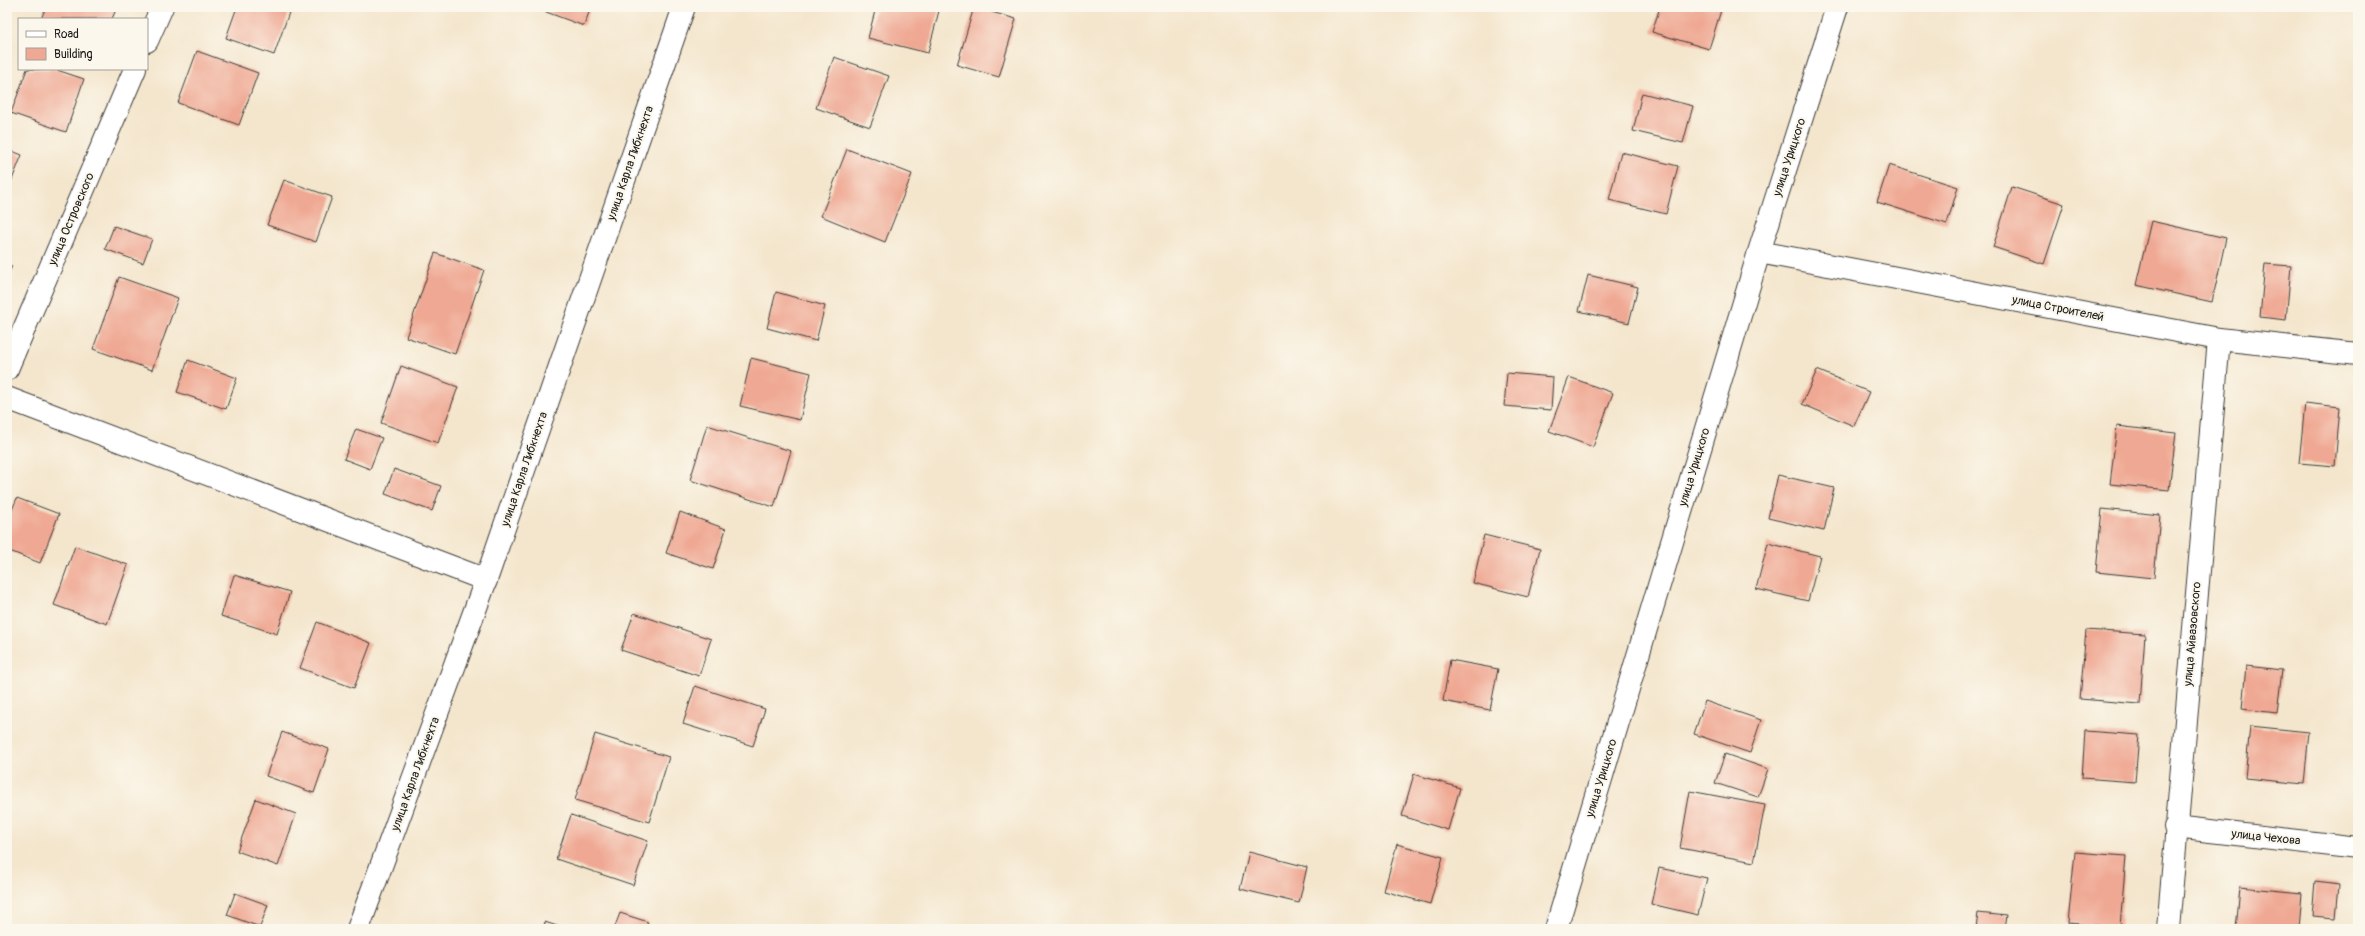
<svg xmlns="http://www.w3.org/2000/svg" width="2365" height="936" font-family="Pangolin,sans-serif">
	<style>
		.building { fill: #efa893 }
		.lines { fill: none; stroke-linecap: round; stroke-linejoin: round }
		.minor-casing { stroke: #3c3a37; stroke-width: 24 }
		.secondary-casing { stroke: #3c3a37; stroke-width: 24 }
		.minor { stroke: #fff; stroke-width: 22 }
		.secondary { stroke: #fff; stroke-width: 22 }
		.labels { text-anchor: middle; stroke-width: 4; stroke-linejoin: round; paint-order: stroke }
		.street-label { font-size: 12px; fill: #1c1c1c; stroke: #fbf7ec }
	</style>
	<rect width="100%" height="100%" fill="#fbf7ec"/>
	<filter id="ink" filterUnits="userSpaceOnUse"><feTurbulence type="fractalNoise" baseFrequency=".025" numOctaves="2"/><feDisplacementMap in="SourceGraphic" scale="8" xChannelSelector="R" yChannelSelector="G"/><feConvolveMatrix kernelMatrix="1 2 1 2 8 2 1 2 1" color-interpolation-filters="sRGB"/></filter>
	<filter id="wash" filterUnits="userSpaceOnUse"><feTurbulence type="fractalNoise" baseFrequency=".012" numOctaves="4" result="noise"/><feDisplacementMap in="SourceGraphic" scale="16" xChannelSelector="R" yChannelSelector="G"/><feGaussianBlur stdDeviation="0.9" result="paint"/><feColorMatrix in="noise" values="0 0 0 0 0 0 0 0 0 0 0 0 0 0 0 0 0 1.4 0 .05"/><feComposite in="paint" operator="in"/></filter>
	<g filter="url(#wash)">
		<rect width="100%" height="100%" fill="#f4e6cd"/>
		<g id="blocks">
			<!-- building -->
			<path class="building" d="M46,7H117L112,19H41Z
				M237,7H291L274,55L226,38Z
				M538,7H591L584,26L538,9Z
				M876,7H940L928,53L868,38Z
				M974,7L1016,19L999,77L957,65Z
				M1660,7H1722L1709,49L1652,32Z
				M197,51L258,73L239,125L178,103Z
				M834,57L889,76L870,127L816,108Z
				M27,69H54L84,79L66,132L11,113Z
				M1642,93L1693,106L1683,143L1633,131Z
				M7,149L22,155L7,192Z
				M847,149L912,174L885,242L821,216Z
				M1621,152L1678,166L1666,214L1609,200Z
				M1889,165L1958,187L1947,224L1877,202Z
				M284,180L332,197L316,242L267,225Z
				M2012,187L2064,204L2044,264L1993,247Z
				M2151,221L2226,238L2212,302L2136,285Z
				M114,226L152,239L143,263L105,249Z
				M435,253L484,270L455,354L406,337Z
				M7,264L12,266L7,277Z
				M2265,264L2291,266L2286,320L2260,317Z
				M1588,275L1638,287L1629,323L1579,311Z
				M119,277L178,298L152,370L93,349Z
				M776,292L825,306L816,341L767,328Z
				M751,358L811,373L800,420L740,406Z
				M188,360L237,378L226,409L177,392Z
				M401,366L458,387L438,443L381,423Z
				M1817,370L1869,392L1854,426L1802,404Z
				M1507,373L1553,377L1551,410L1504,406Z
				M1569,377L1613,393L1593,447L1549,431Z
				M2305,403L2340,407L2335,466L2299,463Z
				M707,425L791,451L774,507L690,480Z
				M2117,426L2176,433L2169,490L2110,484Z
				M356,429L382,438L370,469L344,459Z
				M394,469L441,486L432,511L385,494Z
				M1778,475L1834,488L1824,531L1768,518Z
				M17,498L59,514L40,563L7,550V522Z
				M2102,509L2160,515L2154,578L2096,572Z
				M680,512L726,529L713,569L666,553Z
				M1484,535L1540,549L1528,597L1473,583Z
				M1768,543L1820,556L1808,601L1756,589Z
				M75,546L128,565L107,624L54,605Z
				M234,575L290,592L277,634L221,616Z
				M634,613L711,639L699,676L621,650Z
				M317,622L371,643L354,688L300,668Z
				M2086,630L2145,634L2140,704L2080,699Z
				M1450,660L1498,669L1490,710L1443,701Z
				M2246,666L2282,670L2277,713L2242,709Z
				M695,686L765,709L753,746L683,724Z
				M1705,701L1761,720L1750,753L1694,734Z
				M2250,726L2309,732L2304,784L2245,778Z
				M2085,731L2139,735L2135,782L2082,778Z
				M282,732L329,749L314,793L266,776Z
				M595,734L669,757L649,822L575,800Z
				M1725,754L1768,769L1758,797L1715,783Z
				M1414,774L1460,788L1448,830L1402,816Z
				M1690,791L1765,805L1754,862L1680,848Z
				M256,799L296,814L278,866L237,851Z
				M571,815L648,841L633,885L556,859Z
				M1397,844L1443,857L1430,904L1384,891Z
				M1249,852L1307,867L1299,903L1240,889Z
				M2075,852L2126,856L2120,927L2068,923Z
				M1659,868L1707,878L1698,915L1651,904Z
				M2315,881L2339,884L2336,918L2312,916Z
				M2240,887L2302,893L2299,929H2236Z
				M235,893L268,905L260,927L227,915Z
				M620,913L648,922L645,929H614Z
				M1978,913L2007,916L2005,929H1976Z
				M545,922L566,929H543Z"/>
		</g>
	</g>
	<g filter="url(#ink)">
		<use href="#blocks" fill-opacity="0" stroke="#3c3a37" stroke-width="1"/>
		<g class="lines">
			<defs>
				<path id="minor" d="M147,41L162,7
					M1759,252L2219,339L2358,354
					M7,369L135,69
					M7,398L486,580
					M2175,827L2358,848
					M1556,929L1759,252L1837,7
					M2168,929L2219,339"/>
				<path id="secondary" d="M358,929L486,580L684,7"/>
			</defs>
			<!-- minor casing -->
			<use href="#minor" class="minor-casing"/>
			<!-- secondary casing -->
			<use href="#secondary" class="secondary-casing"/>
			<!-- minor -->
			<use href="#minor" class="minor"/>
			<!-- secondary -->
			<use href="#secondary" class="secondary"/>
		</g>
	</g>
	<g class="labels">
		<!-- street labels -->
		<g class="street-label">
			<text transform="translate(1789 157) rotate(-72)" y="4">улица Урицкого</text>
			<text transform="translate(630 163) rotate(-71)" y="4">улица Карла Либкнехта</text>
			<text transform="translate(71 219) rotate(-67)" y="4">улица Островского</text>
			<text transform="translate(2058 308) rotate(11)" y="4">улица Строителей</text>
			<text transform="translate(1694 467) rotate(-73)" y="4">улица Урицкого</text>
			<text transform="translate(524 469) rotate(-71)" y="4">улица Карла Либкнехта</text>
			<text transform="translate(2192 634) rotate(-85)" y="4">улица Айвазовского</text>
			<text transform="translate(415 774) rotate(-70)" y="4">улица Карла Либкнехта</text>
			<text transform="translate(1601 778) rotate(-73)" y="4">улица Урицкого</text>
			<text transform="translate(2266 837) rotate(6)" y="4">улица Чехова</text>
		</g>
	</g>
	<!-- margin -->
	<rect width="2365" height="936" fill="none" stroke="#fbf7ec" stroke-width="24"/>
	<!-- legend -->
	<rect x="18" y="18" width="130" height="52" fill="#fbf7ec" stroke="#a29f99"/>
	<rect x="26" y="31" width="20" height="6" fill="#ffffff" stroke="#a29f99"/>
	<text x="54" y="38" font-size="12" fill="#1c1c1c">Road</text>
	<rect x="26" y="48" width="20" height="12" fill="#efa893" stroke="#a29f99"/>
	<text x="54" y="58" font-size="12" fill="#1c1c1c">Building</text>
</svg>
